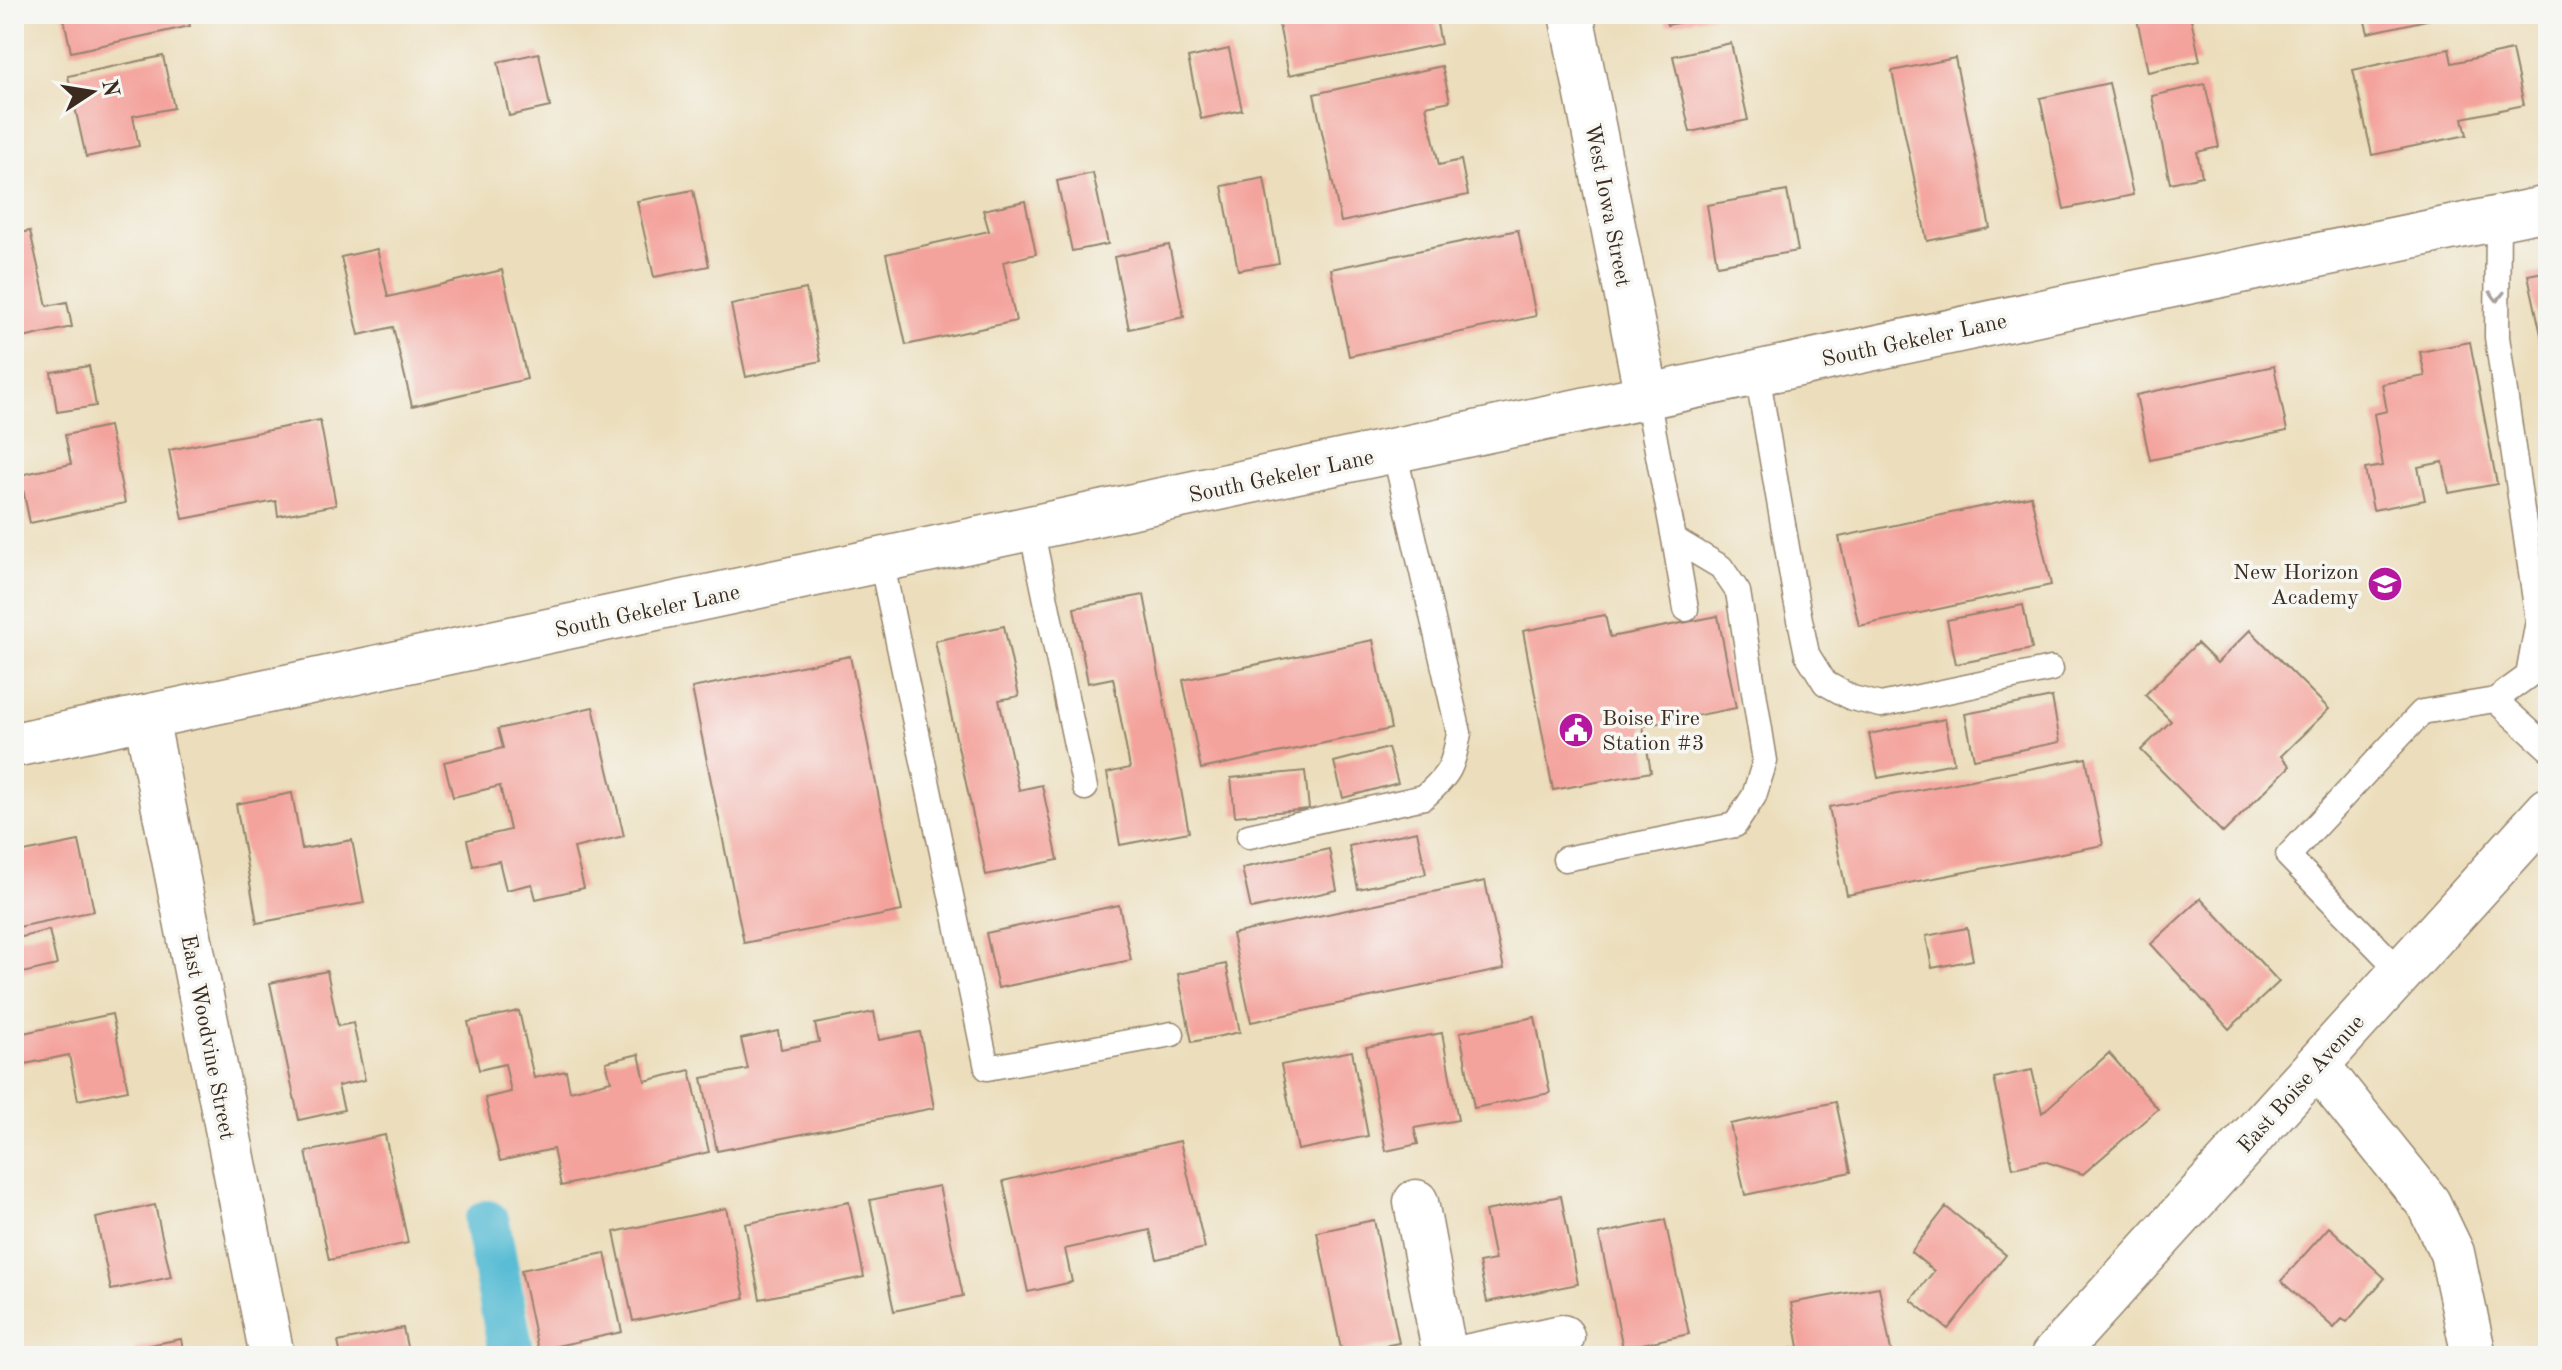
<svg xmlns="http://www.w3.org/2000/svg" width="2562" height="1370" font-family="'Old Standard TT',serif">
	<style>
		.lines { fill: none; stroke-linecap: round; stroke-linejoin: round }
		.canal { stroke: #56bcd4; stroke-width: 46 }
		.building { fill: #f4a39c }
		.service-casing { stroke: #94846d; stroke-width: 27 }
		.minor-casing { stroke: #94846d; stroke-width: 47 }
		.tertiary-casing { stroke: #94846d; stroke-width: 47 }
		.service { stroke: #fff; stroke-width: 24 }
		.minor { stroke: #fff; stroke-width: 44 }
		.tertiary { stroke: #fff; stroke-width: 44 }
		.oneway { stroke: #a79f9a }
		.labels { text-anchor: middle; stroke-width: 7; stroke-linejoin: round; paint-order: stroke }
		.street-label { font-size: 22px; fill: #3b2a1e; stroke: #f6f6f2 }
		.poi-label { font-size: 22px; fill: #3b2a1e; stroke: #f6f6f2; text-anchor: end }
	</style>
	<rect width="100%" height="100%" fill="#f6f6f2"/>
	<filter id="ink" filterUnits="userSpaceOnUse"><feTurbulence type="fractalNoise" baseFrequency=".0125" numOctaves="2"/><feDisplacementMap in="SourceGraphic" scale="16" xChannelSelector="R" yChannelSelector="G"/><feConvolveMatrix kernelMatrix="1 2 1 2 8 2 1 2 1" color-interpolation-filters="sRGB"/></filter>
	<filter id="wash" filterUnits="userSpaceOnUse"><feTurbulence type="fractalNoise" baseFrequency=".006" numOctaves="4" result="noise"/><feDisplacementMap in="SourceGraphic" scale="32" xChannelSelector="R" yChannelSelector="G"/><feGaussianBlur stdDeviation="1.8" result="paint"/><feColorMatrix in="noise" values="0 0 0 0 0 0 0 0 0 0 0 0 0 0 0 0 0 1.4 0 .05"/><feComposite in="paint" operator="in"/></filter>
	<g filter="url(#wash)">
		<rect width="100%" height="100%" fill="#ecdebc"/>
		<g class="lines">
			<!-- canal -->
			<path class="canal" d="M487,1223L512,1356"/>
		</g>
		<g id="blocks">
			<!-- building -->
			<path class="building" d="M63,14H187L190,26L71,52Z
				M1277,14H1435L1441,44L1289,75Z
				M1664,14H1714L1715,15L1667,25Z
				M2136,14H2190L2200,61L2148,72Z
				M2363,14H2449V15L2368,33Z
				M1731,43L1748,120L1690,132L1673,56Z
				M1229,49L1242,110L1201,119L1188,58Z
				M2449,49L2452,63L2512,50L2524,105L2463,118L2467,135L2372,155L2353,70Z
				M539,53L550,107L509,116L498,62Z
				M163,56L174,108L133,116L139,146L86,157L68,76Z
				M1955,58L1990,228L1927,241L1892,71Z
				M1442,66L1450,101L1426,106L1439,165L1461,160L1468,195L1341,222L1314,94Z
				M2109,83L2133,195L2064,209L2040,98Z
				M2205,84L2219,147L2197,152L2202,176L2170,183L2152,96Z
				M1093,173L1108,244L1072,251L1057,181Z
				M1264,178L1279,263L1238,270L1222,186Z
				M693,190L709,266L654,277L637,201Z
				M1787,191L1798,251L1717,265L1707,205Z
				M1025,201L1036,254L1003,262L1016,321L906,345L886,254L989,231L983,210Z
				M1518,230L1536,316L1349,356L1331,269Z
				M30,231L47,306L67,302L72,327L14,340V234Z
				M1169,245L1184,317L1129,329L1114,257Z
				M377,249L388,297L502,270L527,379L412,406L393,327L359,335L341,257Z
				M2548,271V362H2547L2528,275Z
				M806,289L821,361L746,377L731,305Z
				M2470,342L2497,484L2449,493L2443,462L2418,467L2425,500L2373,510L2365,469L2383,466L2374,414L2387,411L2382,384L2425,376L2420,352Z
				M89,366L96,406L57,412L51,372Z
				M2274,366L2287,431L2150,460L2136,395Z
				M320,420L336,505L278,516L276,501L183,519L169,450Z
				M109,426L125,503L30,523L20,475L71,464L65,435Z
				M2031,496L2051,585L1859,626L1839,537Z
				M1144,595L1189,832L1120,845L1107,773L1130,768L1113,678L1088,683L1074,608Z
				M2023,605L2032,649L1956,664L1947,620Z
				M1605,615L1610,637L1718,616L1736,708L1643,726L1651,772L1553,790L1523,631Z
				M1004,626L1019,696L999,700L1019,790L1042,785L1058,860L986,875L935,641Z
				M2250,630L2329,709L2281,756L2290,766L2223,833L2141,750L2171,721L2145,695L2197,643L2217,663Z
				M1373,640L1391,729L1201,769L1183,680Z
				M850,656L902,911L744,943L692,688Z
				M2052,697L2060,742L1974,759L1965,714Z
				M593,707L624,836L574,848L584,888L536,899L532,884L506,890L499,861L473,866L467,840L510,830L500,786L453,797L444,762L503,748L498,729Z
				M1945,719L1954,763L1878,778L1869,734Z
				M1388,748L1398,783L1343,798L1334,762Z
				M2086,758L2103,845L1847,895L1829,807Z
				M1305,771L1309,809L1235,816L1231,778Z
				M292,793L302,849L352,840L364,903L257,923L236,804Z
				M1417,831L1426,874L1358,889L1349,846Z
				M79,841L94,911L14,928V854Z
				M1329,849L1337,890L1251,909L1242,868Z
				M1485,881L1504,969L1251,1022L1232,934Z
				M2201,898L2279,982L2229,1029L2151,944Z
				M1119,905L1131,960L998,988L986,933Z
				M1967,928L1973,960L1932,968L1926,936Z
				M49,930L57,965L14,975V939Z
				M1226,964L1240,1032L1192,1042L1178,974Z
				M327,971L338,1026L353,1023L365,1080L338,1086L344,1110L299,1120L270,983Z
				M519,1011L534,1078L566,1071L570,1091L611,1081L606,1062L639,1054L645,1081L690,1070L709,1152L561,1186L553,1149L500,1161L485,1098L511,1092L505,1064L479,1070L468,1022Z
				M874,1012L879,1040L920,1032L934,1108L717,1151L702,1078L748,1069L741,1039L778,1031L781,1049L819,1042L815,1024Z
				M112,1014L128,1090L78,1100L69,1055L20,1065L14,1035Z
				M1535,1017L1550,1093L1474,1108L1460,1032Z
				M1442,1033L1458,1120L1414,1128L1418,1144L1386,1151L1366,1047Z
				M1352,1051L1368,1136L1298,1150L1281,1065Z
				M2109,1053L2158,1109L2083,1174L2044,1161L2013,1168L1994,1078L2032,1070L2042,1113Z
				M1836,1102L1851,1172L1745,1195L1730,1124Z
				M385,1135L408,1243L329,1260L306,1152Z
				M1180,1141L1205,1248L1157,1259L1150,1230L1065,1249L1072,1282L1028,1292L1003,1181Z
				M939,1186L963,1296L894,1311L870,1200Z
				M1561,1196L1578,1284L1487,1302L1479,1263L1495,1260L1485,1211Z
				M849,1202L864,1277L760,1299L745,1224Z
				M155,1205L171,1277L111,1290L96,1218Z
				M1946,1207L2006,1255L1948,1329L1911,1300L1934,1271L1911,1252Z
				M726,1208L745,1298L633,1321L614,1232Z
				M1374,1220L1399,1343L1342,1354L1317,1232Z
				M1665,1220L1689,1334L1623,1348L1599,1234Z
				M2329,1227L2385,1278L2347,1322L2342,1319L2334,1328L2281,1281Z
				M605,1253L622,1332L538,1350L521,1270Z
				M1879,1287L1892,1356H1779L1778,1351L1799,1347L1791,1303Z
				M403,1328L409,1356H341L338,1342Z
				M181,1339L184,1356H136L134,1348Z"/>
		</g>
	</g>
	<g filter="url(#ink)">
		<use href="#blocks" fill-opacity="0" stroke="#94846d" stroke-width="2"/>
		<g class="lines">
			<defs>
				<path id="service" d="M1757,373L1796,600L1807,654L1825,683L1852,698L1881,705L2051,669
					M1031,528L1085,788
					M1674,539L1686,609
					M881,560L987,1068L1172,1034
					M2495,700L2548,748
					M1249,836L1424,797C1450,774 1453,767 1459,733L1394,450
					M1565,859L1735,825L1754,796L1765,761L1738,592L1721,567L1674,539L1647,397
					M2401,972L2288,856L2422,712L2495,700L2528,676L2538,621L2497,337L2498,218"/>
				<path id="minor" d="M146,717L272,1356
					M2317,1065L2428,1203L2452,1253L2474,1356
					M1416,1202L1445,1356
					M1470,1356L1562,1337"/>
				<path id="tertiary" d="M1571,14L1647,397
					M14,745L2080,304L2548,208
					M2053,1356L2548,810"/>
			</defs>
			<!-- service casing -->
			<use href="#service" class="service-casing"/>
			<!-- minor casing -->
			<use href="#minor" class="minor-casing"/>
			<!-- tertiary casing -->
			<use href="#tertiary" class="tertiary-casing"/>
			<!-- service -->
			<use href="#service" class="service"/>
			<!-- minor -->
			<use href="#minor" class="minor"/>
			<!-- tertiary -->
			<use href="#tertiary" class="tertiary"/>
		</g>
		<!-- one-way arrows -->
		<defs><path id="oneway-chevron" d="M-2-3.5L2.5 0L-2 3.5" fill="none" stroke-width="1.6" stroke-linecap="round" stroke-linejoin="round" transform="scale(2)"/></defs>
		<use class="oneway" href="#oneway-chevron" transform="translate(2497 296) rotate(91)"/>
	</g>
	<!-- icons -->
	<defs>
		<symbol id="school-disc" viewBox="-11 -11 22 22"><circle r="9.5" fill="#b5179e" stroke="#f6f6f2"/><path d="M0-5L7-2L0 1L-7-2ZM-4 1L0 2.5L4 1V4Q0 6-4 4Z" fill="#fff"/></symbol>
		<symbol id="civic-disc" viewBox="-11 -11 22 22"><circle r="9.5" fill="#b5179e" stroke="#f6f6f2"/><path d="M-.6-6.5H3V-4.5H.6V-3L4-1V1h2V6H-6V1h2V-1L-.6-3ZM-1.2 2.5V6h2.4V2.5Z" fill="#fff"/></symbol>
	</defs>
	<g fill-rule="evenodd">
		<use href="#school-disc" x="2365" y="564" width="40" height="40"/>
		<use href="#civic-disc" x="1556" y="710" width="40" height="40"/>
	</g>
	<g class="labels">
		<!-- street labels -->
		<g class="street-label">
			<text transform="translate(1609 205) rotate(79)" y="8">West Iowa Street</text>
			<text transform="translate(1914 339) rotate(-12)" y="8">South Gekeler Lane</text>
			<text transform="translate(1281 475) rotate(-12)" y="8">South Gekeler Lane</text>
			<text transform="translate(647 610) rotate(-12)" y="8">South Gekeler Lane</text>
			<text transform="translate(209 1037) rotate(79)" y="8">East Woodvine Street</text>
			<text transform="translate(2300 1083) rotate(-48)" y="8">East Boise Avenue</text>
		</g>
		<!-- poi labels -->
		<g class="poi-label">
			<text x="2359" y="579">New Horizon<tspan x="2359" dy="25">Academy</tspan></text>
			<text x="1602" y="725" text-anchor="start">Boise Fire<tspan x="1602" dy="25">Station #3</tspan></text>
		</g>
	</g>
	<!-- margin -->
	<rect width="2562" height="1370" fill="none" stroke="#f6f6f2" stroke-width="48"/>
	<!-- north arrow -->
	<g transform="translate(92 92) rotate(78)" stroke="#f6f6f2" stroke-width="6" paint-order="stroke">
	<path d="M0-6L14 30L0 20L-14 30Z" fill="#3b2a1e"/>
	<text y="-12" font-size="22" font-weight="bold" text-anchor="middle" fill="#3b2a1e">N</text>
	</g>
</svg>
